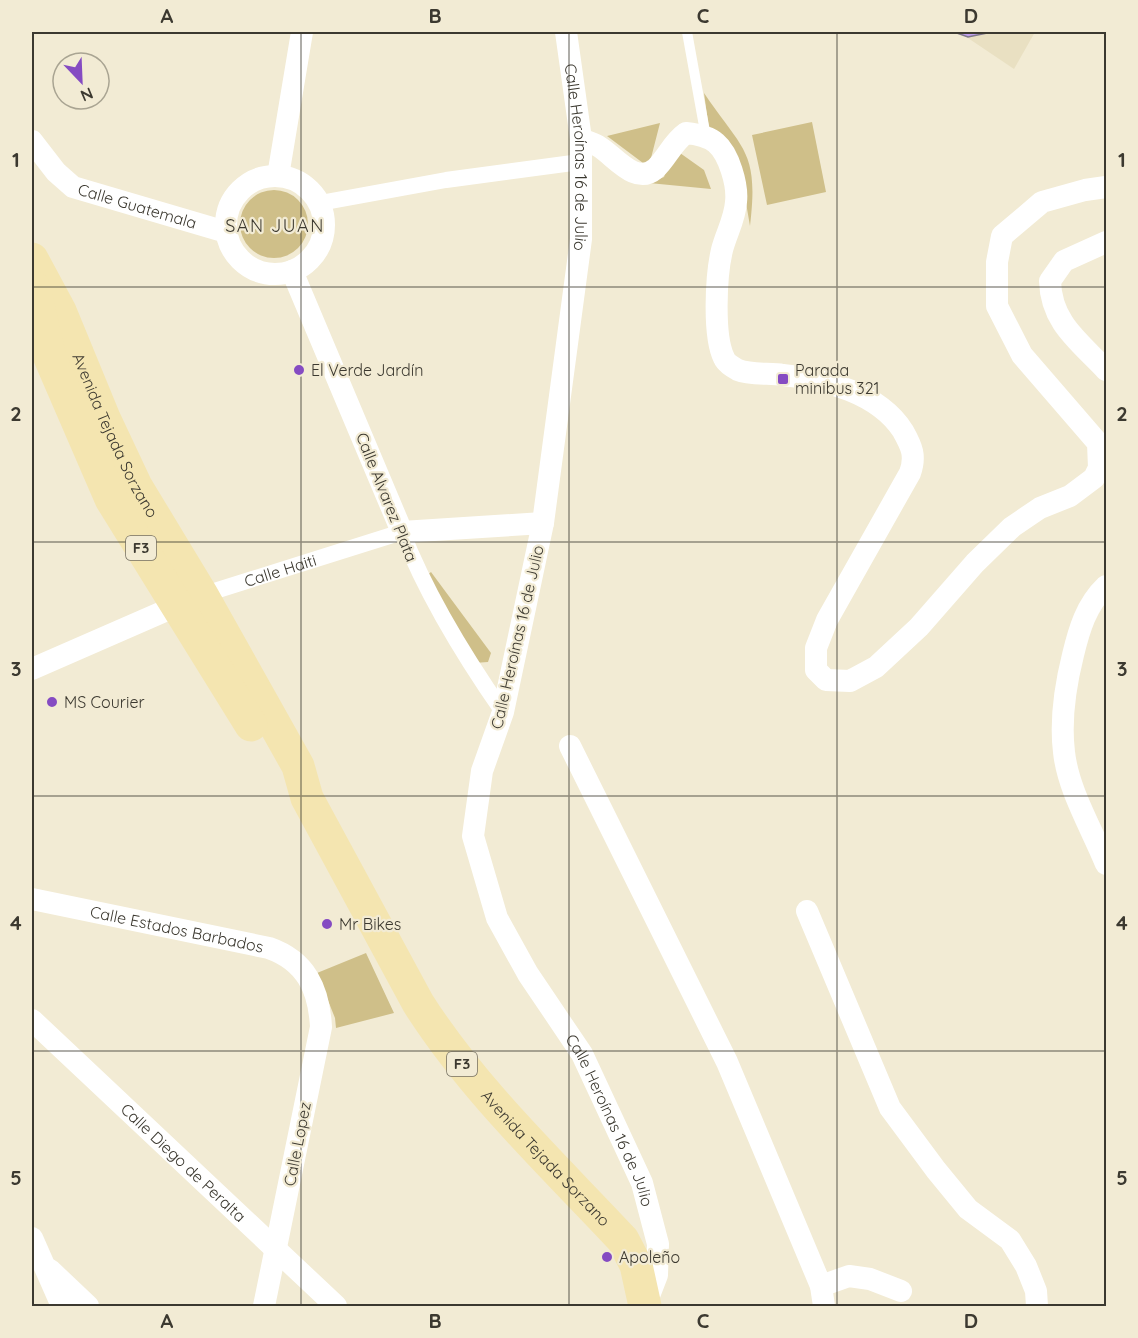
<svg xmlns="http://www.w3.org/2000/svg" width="1138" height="1338" font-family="Quicksand,sans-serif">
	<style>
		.built { fill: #e9e0c2 }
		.green { fill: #cfbf89 }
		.building { fill: #c1a0ed; stroke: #80788c; stroke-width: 1.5 }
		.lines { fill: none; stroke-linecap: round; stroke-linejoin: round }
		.service { stroke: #fff; stroke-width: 10 }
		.pedestrian { stroke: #fff; stroke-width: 16 }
		.minor { stroke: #fff; stroke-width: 22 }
		.primary { stroke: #f4e5b0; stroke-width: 33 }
		.grid { fill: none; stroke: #3c3930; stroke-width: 1.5; stroke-opacity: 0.55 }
		.poi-dot { fill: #854bc2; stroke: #f2ebd4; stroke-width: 2 }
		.labels { text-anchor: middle; stroke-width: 4.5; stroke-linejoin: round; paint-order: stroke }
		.shield { fill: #f2ebd4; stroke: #736e61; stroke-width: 1.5 }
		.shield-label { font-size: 15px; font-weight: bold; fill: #3c3930 }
		.street-label { font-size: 16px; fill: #3c3930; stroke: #f2ebd4 }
		.poi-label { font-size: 16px; fill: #3c3930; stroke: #f2ebd4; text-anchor: start }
		.neighbourhood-label { font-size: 18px; letter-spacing: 1.5px; fill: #3c3930; stroke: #f2ebd4 }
		.neatline { fill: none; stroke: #3c3930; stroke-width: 2 }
		.grid-label { font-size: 20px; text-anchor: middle; font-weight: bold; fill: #3c3930 }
	</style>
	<rect width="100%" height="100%" fill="#f2ebd4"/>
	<!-- built -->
	<path class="built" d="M959,32H1035L1014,69Z"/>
	<!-- green -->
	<path class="green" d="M704,93C743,151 759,150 750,226L745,197L710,136Z
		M812,122L826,192L767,205L752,135Z
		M660,123L650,162L643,163L607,136Z
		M680,153L704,170L711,189L649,183L664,177L670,160Z
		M240 224a34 34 0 1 1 68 0a34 34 0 1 1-68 0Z
		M431,572L491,653L488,662L474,663L425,577Z
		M366,953L394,1013L336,1028L335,1018L317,973Z"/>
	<!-- building -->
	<path class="building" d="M954,32H992L968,37Z"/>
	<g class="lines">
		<!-- service -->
		<path class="service" d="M687,32L706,137"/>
		<!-- pedestrian -->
		<g class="pedestrian">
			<path d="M320,203L446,180L580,162"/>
			<path id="s1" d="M202,595L402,532C427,596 464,656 503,712"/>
		</g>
		<!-- minor -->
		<g class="minor">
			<path id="s2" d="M566,32L581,139V239L543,523L503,712L482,771L473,836L497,918L528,974L582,1054L642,1183L658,1244L657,1275L645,1306"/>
			<path d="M581,139C586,141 593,143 598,146C614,155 635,186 655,169C667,158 672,143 686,133C696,134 708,136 716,143C729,154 738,185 736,202C735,219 726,234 722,250C716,275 713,336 724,358C726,363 733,367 738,370C750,375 770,373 783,375C825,379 879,393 903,431C912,447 916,456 910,473L827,620L816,648V670L826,680L850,681L876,667L919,627L975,563L1012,527L1040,508L1070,496L1094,478L1099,468L1098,443L1022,355L997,306V262L1002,236L1042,202L1085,190L1106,187"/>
			<path id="s3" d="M32,141L56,172L73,187L226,232"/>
			<circle cx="275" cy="225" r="49"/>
			<path d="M278,176L302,32"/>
			<path d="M1106,242L1064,261L1050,281C1051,323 1080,342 1106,370"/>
			<path d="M292,271L402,532L543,523"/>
			<path d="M1106,586C1086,605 1079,630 1073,655C1065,687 1060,719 1064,752C1068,790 1092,829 1106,864"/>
			<path d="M32,669L190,600"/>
			<path d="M570,746L727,1062L821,1286L824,1306"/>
			<path id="s4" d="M32,899L269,948C306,961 319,989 321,1027L264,1306"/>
			<path d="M807,911L890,1108L936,1170L968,1209L1010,1240L1026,1266L1036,1291L1037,1306"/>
			<path id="s5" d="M32,1020L336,1306"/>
			<path d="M32,1238L62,1306"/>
			<path d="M50,1270L88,1306"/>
			<path d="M821,1286L849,1276L870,1279L901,1291"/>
		</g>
		<!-- primary -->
		<g class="primary">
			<path id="s6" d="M32,259L60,311L104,418L136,486L202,595L298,766L307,798L418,1003C474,1091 552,1164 623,1240L636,1265L645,1306"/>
			<path d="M34,288L50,358L111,499L251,725"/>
		</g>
	</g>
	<!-- grid -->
	<path class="grid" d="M301,32V1306M569,32V1306M837,32V1306M32,287H1106M32,542H1106M32,796H1106M32,1051H1106"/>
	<!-- markers -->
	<g class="poi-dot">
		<circle cx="299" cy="370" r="6"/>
		<rect x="777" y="373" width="12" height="12" rx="3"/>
		<circle cx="52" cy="702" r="6"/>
		<circle cx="327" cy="924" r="6"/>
		<circle cx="607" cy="1257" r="6"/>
	</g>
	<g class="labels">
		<!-- shield labels -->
		<g class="shield">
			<rect x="126" y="536" width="30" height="24" rx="4.5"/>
			<rect x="447" y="1052" width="30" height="24" rx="4.5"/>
		</g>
		<g class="shield-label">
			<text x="141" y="553">F3</text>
			<text x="462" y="1069">F3</text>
		</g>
		<!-- street labels -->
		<g class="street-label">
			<text dy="6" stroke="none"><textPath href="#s2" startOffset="126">Calle Heroínas 16 de Julio</textPath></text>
			<text dy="6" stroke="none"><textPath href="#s3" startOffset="129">Calle Guatemala</textPath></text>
			<text dy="6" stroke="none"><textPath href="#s6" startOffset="195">Avenida Tejada Sorzano</textPath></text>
			<text transform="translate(387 497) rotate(68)" y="6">Calle Alvarez Plata</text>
			<text dy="6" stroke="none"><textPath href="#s1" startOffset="82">Calle Haiti</textPath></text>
			<text transform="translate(517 637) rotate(-77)" y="6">Calle Heroínas 16 de Julio</text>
			<text dy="6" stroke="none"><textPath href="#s4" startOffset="148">Calle Estados Barbados</textPath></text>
			<text dy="6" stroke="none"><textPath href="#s2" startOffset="1134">Calle Heroínas 16 de Julio</textPath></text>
			<text transform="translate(297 1144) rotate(-79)" y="6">Calle Lopez</text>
			<text dy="6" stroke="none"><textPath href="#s6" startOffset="1041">Avenida Tejada Sorzano</textPath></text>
			<text dy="6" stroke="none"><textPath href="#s5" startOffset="208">Calle Diego de Peralta</textPath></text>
		</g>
		<!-- poi labels -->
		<g class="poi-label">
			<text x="311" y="376">El Verde Jardín</text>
			<text x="795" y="376">Parada<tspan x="795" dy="18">minibus 321</tspan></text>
			<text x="64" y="708">MS Courier</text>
			<text x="339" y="930">Mr Bikes</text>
			<text x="619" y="1263">Apoleño</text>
		</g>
		<!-- neighbourhood labels -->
		<g class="neighbourhood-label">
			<text x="275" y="232">SAN JUAN</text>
		</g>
	</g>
	<!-- border -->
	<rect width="1138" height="1338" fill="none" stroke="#f2ebd4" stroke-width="66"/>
	<!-- north arrow -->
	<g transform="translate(81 81) rotate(157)"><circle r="28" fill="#f2ebd4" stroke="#a9a492" stroke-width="1.5"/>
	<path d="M0-4.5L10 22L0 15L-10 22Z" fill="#854bc2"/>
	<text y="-9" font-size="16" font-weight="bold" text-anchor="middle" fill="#3c3930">N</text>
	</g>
	<rect x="33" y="33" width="1072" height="1272" class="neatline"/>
	<g class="grid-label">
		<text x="167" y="23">A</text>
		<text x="435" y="23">B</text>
		<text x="703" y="23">C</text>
		<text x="971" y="23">D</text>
		<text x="16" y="167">1</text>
		<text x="1122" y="167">1</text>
		<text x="16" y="421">2</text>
		<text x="1122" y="421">2</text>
		<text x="16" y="676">3</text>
		<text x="1122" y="676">3</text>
		<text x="16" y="930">4</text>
		<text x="1122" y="930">4</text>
		<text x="16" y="1185">5</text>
		<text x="1122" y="1185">5</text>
		<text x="167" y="1328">A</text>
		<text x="435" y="1328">B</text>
		<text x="703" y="1328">C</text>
		<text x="971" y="1328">D</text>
	</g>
</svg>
